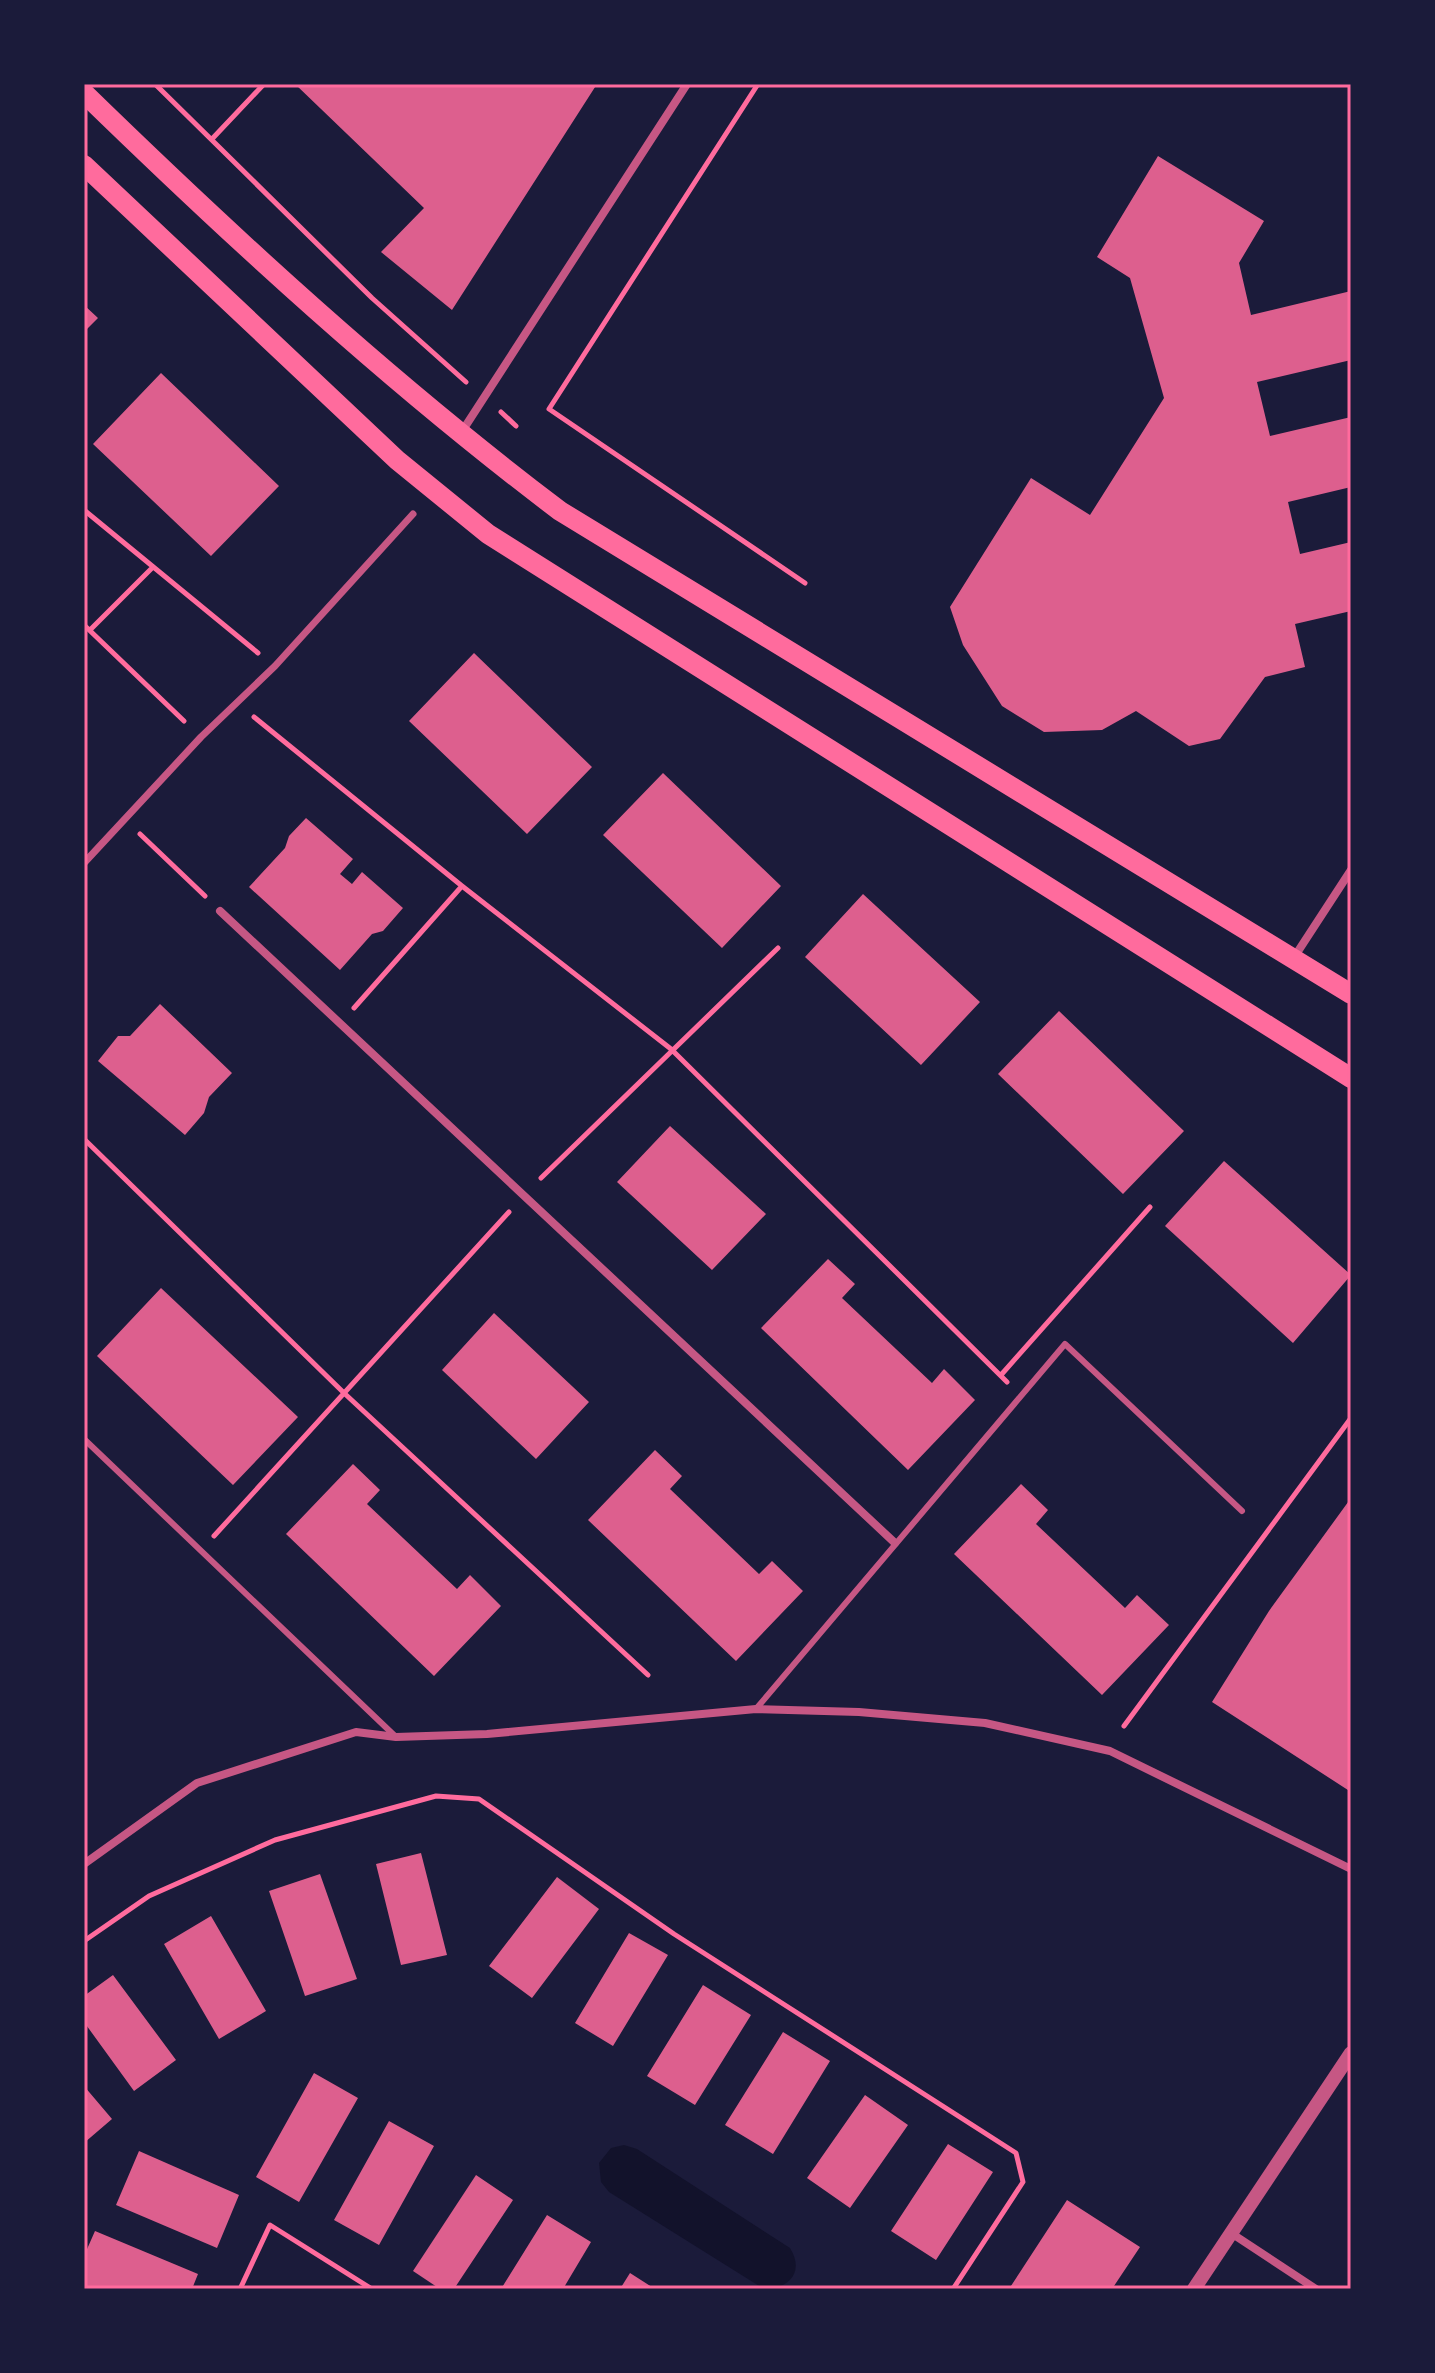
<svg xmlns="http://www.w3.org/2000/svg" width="1435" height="2373" font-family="'Alegreya Sans',sans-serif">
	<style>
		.water { fill: #12122b }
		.building { fill: #dd5f8e }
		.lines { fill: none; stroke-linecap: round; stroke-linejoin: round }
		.path { stroke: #ff6b9d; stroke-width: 5 }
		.service { stroke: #c65784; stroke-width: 6 }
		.pedestrian { stroke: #c65784; stroke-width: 7 }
		.minor { stroke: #c65784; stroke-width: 8 }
		.tertiary { stroke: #c65784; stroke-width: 14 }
		.primary { stroke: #ff6b9d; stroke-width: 20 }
		.neatline { fill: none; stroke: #ff6b9d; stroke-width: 3 }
	</style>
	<rect width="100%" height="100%" fill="#1b1b3a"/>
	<!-- water -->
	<path class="water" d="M624,2145L637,2149L790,2248C805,2272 789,2289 764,2289L609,2192L601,2182L599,2163L611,2148Z"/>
	<!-- building -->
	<path class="building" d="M295,84H597L452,310L381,252L424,208Z
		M1158,156L1264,221L1239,263L1251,315L1351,291V360L1257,382L1270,436L1351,417V487L1288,502L1300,554L1351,542V611L1295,624L1305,667L1265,677L1220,739L1189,746L1136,711L1102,730L1044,732L1002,706L963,645L950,607L1031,478L1090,515L1164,398L1130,278L1097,257Z
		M84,305L98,318L84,332Z
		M161,373L279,486L211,556L93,444Z
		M474,653L592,767L527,834L409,721Z
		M663,773L781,886L722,948L603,835Z
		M306,818L353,859L340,874L352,884L362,872L403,908L383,931L372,934L340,970L249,887L285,848L289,836Z
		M863,894L980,1002L921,1065L805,957Z
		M160,1004L232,1073L209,1097L204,1113L185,1135L98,1061L118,1036H130Z
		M1059,1011L1184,1131L1123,1194L998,1074Z
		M670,1126L766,1214L712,1270L617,1182Z
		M1224,1161L1351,1275L1293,1343L1165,1226Z
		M828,1259L855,1284L842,1298L932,1383L944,1369L975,1400L908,1470L761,1328Z
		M161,1288L298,1417L233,1485L97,1356Z
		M494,1313L589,1402L536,1459L442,1370Z
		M655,1450L682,1476L670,1489L759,1574L772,1561L803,1591L736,1661L588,1520Z
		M353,1464L380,1490L367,1504L457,1589L470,1575L501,1606L434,1676L286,1534Z
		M1021,1484L1048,1510L1036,1524L1125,1608L1137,1595L1169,1625L1102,1695L954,1554Z
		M1351,1498V1792L1212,1702L1269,1611Z
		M421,1853L447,1955L401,1965L376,1864Z
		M320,1874L357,1979L305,1996L269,1891Z
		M557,1877L599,1909L532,1998L489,1966Z
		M211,1916L266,2011L219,2039L164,1944Z
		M629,1933L668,1955L613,2046L575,2023Z
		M113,1975L176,2060L134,2091L84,2022V1996Z
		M703,1985L751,2015L695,2105L647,2076Z
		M783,2032L830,2061L773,2154L725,2125Z
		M314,2073L358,2098L299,2202L256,2177Z
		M84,2086L112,2119L84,2143Z
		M865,2095L908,2125L850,2208L807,2178Z
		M389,2121L434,2146L379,2245L334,2220Z
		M948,2144L993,2172L936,2260L891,2231Z
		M139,2151L239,2195L217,2248L116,2205Z
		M476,2175L513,2200L454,2289H440L413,2271Z
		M1067,2200L1140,2247L1112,2289H1009Z
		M547,2215L591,2242L563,2289H501Z
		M95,2231L198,2274L192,2289H84V2256Z
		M630,2273L655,2289H620Z"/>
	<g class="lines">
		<!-- path -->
		<path class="path" d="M155,84L372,298L466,382
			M758,84L549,409L805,583
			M212,139L264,84
			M501,412L516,426
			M84,510L258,653
			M84,625L184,721
			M90,630L153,567
			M254,717L462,886L671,1049L1007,1382
			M140,834L205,896
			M354,1008L462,886
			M84,1139L344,1393L648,1675
			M541,1178L778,948
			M1001,1375L1150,1207
			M214,1536L509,1212
			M1124,1726L1351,1418
			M84,1941L149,1896L275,1840L436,1796L479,1799L674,1934L1016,2153L1023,2182L953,2289
			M240,2289L270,2225L372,2289"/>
		<!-- service -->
		<path class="service" d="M84,1439L396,1737
			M756,1709L1065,1344L1242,1511"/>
		<!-- pedestrian -->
		<path class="pedestrian" d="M84,863L201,737L275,666L413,514"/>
		<!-- minor -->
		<path class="minor" d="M461,433L687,84
			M220,911L895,1543
			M1293,959L1351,870
			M84,1864L197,1783L356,1732L396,1737L487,1734L756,1709L859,1712L985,1723L1110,1751L1351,1869
			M1231,2233L1316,2289"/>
		<!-- tertiary -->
		<path class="tertiary" d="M1194,2289L1351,2053"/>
		<!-- primary -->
		<path class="primary" d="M84,93C235,240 392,384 560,511L1351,994
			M84,165L397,460L488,534L1351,1078"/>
	</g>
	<!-- border -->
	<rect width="1435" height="2373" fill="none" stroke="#1b1b3a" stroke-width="172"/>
	<rect x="86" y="86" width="1263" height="2201" class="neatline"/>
</svg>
